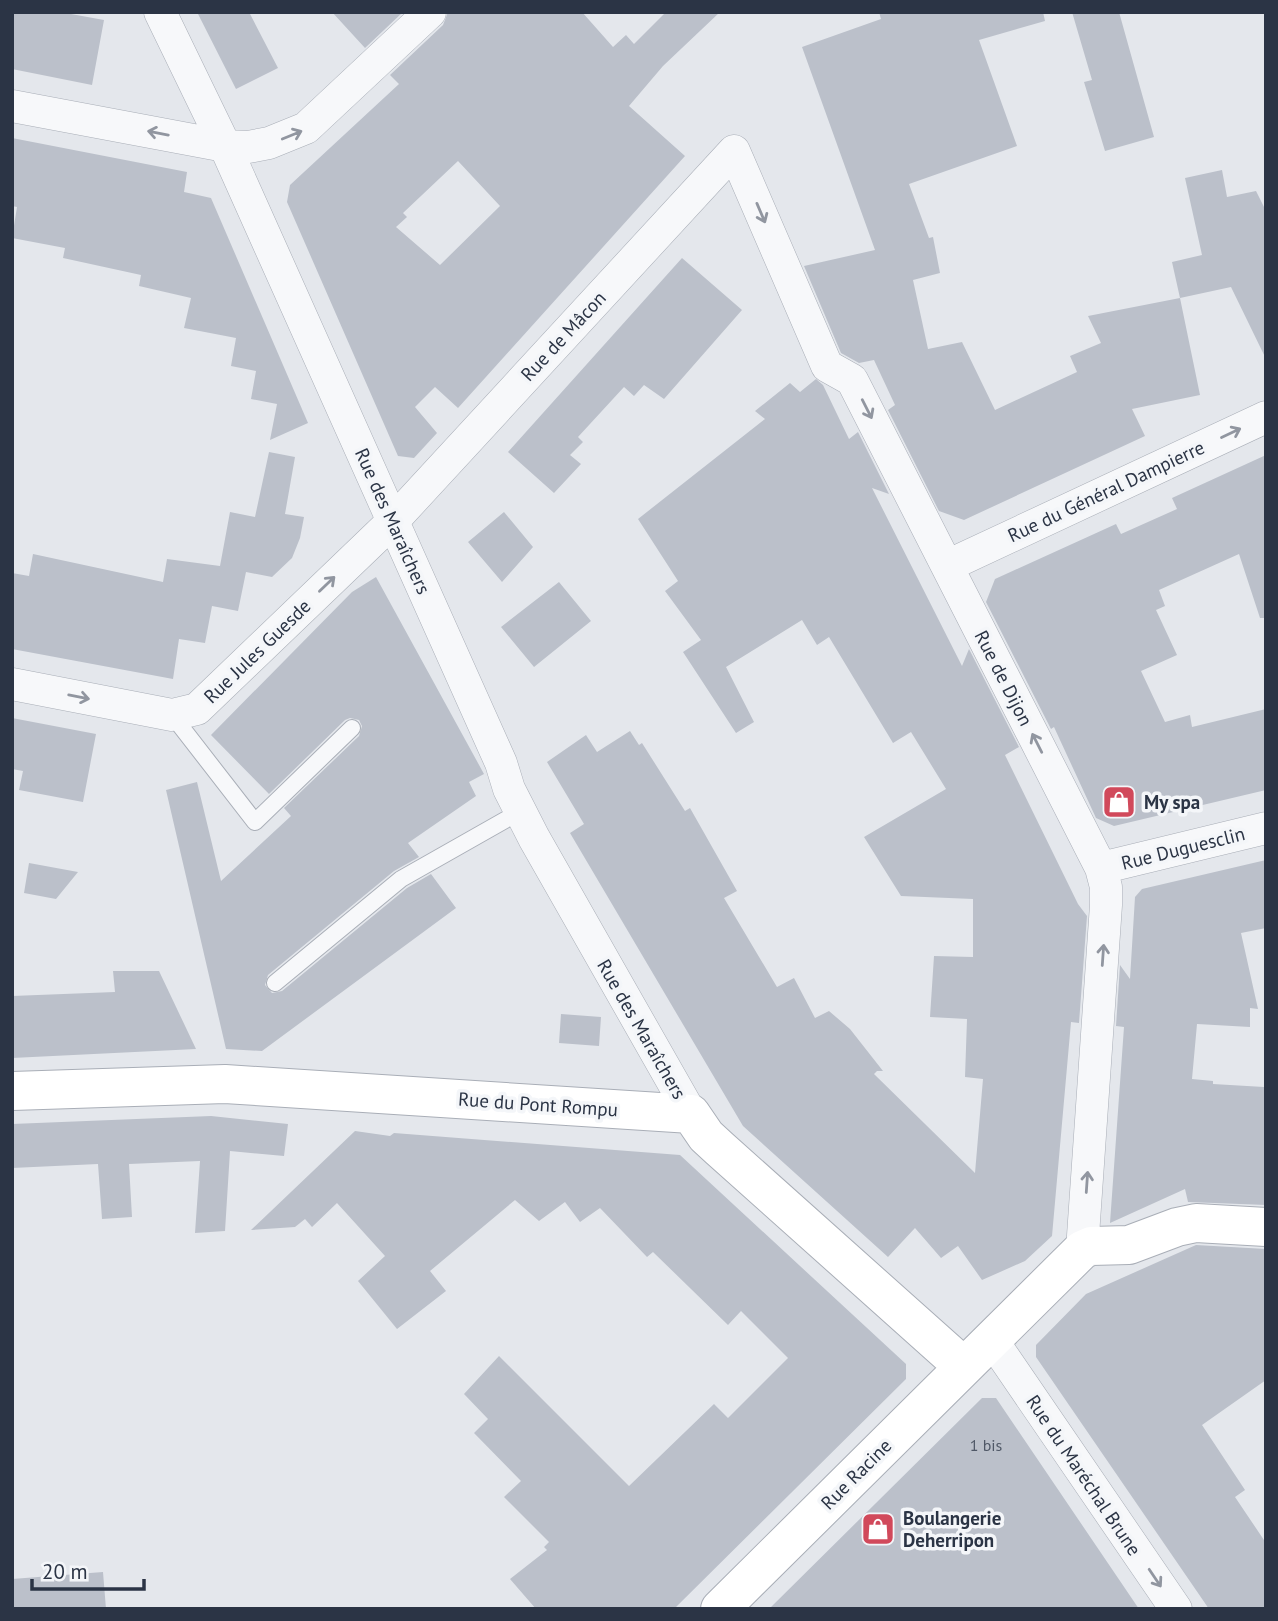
<svg xmlns="http://www.w3.org/2000/svg" width="1278" height="1621" font-family="'PT Sans',sans-serif">
	<style>
		.building { fill: #bbc0ca; fill-rule: evenodd }
		.lines { fill: none; stroke-linecap: round; stroke-linejoin: round }
		.lane-casing { stroke: #a9aeb7; stroke-width: 18 }
		.street-casing { stroke: #a9aeb7; stroke-width: 33 }
		.secondary-casing { stroke: #a9aeb7; stroke-width: 40 }
		.lane { stroke: #f7f8fa; stroke-width: 16 }
		.street { stroke: #f7f8fa; stroke-width: 32 }
		.secondary { stroke: #fff; stroke-width: 38 }
		.oneway { stroke: #9196a0 }
		.labels { text-anchor: middle; stroke-width: 7; stroke-linejoin: round; paint-order: stroke }
		.number-label { font-size: 16px; fill: #4f5766 }
		.street-label { font-size: 19px; fill: #2b3445; stroke: #f4f6f9 }
		.poi-label { font-size: 19px; font-weight: bold; fill: #2b3445; stroke: #f4f6f9; text-anchor: start }
	</style>
	<rect width="100%" height="100%" fill="#e4e7ec"/>
	<!-- building -->
	<path class="building" d="M12,12H60L104,20L92,85L12,69Z
		M197,12H249L278,68L236,89Z
		M332,12H403L365,48Z
		M448,12H582L613,47L626,35L634,44L666,12H720L663,66L629,106L685,156L458,408L435,387L415,407L437,433L414,458L398,456L287,202L290,185L399,84L390,75L443,25ZM458,161L500,206L440,265L396,227L407,217L403,213Z
		M879,12H1043L1045,21L979,40L1017,146L909,184L929,238L933,237L940,273L913,280L928,349L962,342L995,410L1077,372L1070,356L1101,343L1088,316L1180,298L1200,395L1132,409L1145,436L964,520L939,511L888,410L895,405L874,360L859,363L841,353L804,266L875,250L802,47L881,19Z
		M1072,12H1119L1154,137L1105,151L1084,82L1092,80Z
		M12,138L187,172L184,192L211,198L308,423L270,440L277,404L251,399L256,371L231,366L236,338L184,328L191,298L139,286L141,275L63,258L65,248L12,238L17,207L12,206Z
		M1222,170L1227,197L1256,191L1266,211V359L1231,287L1180,298L1172,262L1202,255L1185,178Z
		M682,258L742,310L664,399L644,385L634,396L624,387L578,437L583,442L570,455L581,464L554,493L508,452Z
		M816,379L823,385L849,439L858,432L889,494L872,488L962,666L969,649L1019,747L1005,755L1078,904L1087,916L1079,1023L1071,1022L1052,1236L1025,1261L982,1280L958,1246L941,1258L915,1228L888,1257L743,1126L570,833L584,824L547,762L586,735L597,752L630,731L639,745L642,743L685,811L690,808L737,891L724,898L777,987L794,978L815,1018L829,1011L850,1029L883,1071H877L874,1074L975,1173L983,1079L965,1077L967,1019L930,1017L934,956L973,957V899L901,896L864,837L946,789L911,732L893,743L829,637L817,645L802,620L726,667L754,722L736,733L683,652L701,640L665,591L678,581L638,519L765,419L755,411L790,383L800,392Z
		M269,452L295,457L285,514L304,517L300,538L292,558L272,577L246,572L238,611L212,606L205,643L179,639L173,679L12,649V573L29,576L33,554L163,582L167,559L220,566L230,512L255,517Z
		M1266,455V618H1260L1239,554L1159,590L1165,606L1156,610L1177,655L1141,671L1165,722L1190,715L1192,727L1266,709V790L1114,826L1096,818L1054,727L1051,729L986,602L995,579L1116,524L1121,534L1177,509L1172,498Z
		M504,512L533,547L502,582L468,542Z
		M376,577L484,774L469,782L476,796L408,843L419,857L394,871L268,975L265,985L272,993L282,991L407,888L431,874L456,908L262,1051L226,1049L166,790L197,782L221,881L291,816L284,808L359,736L362,726L359,720L350,718L345,720L269,794L211,735L352,592Z
		M559,582L591,621L534,667L501,627Z
		M12,718L96,734L83,802L19,790L23,771L12,769Z
		M1266,860V928L1241,933L1258,1009L1250,1008V1027L1197,1024L1192,1079L1213,1081V1084L1264,1087V1095H1266V1205L1188,1202L1185,1189L1110,1223L1124,1027L1116,1026L1120,965L1130,979L1135,897L1142,889Z
		M29,863L78,872L56,899L24,893Z
		M113,971H159L196,1049L12,1058V996L115,992Z
		M561,1014L601,1017L599,1046L559,1043Z
		M211,1116L288,1124L284,1156L230,1151L225,1231L195,1233L200,1161L129,1164L132,1217L102,1219L98,1164L12,1168V1124Z
		M355,1131L390,1136L394,1133L680,1155L906,1364V1379L674,1609H536L510,1579L547,1550L544,1547L549,1542L504,1497L521,1481L474,1433L488,1419L464,1394L499,1356L629,1486L714,1404L728,1418L788,1358L741,1311L728,1325L653,1252L647,1257L600,1208L580,1222L565,1202L539,1221L515,1200L430,1271L446,1291L397,1329L358,1281L385,1256L337,1203L312,1227L305,1219L295,1227L251,1230Z
		M1196,1245L1266,1249V1380L1202,1425L1245,1490L1235,1497L1266,1543V1609H1209L1036,1357V1345L1086,1294Z
		M982,1398H996L1139,1609H769Z
		M103,1572L106,1609H12V1579Z"/>
	<g class="lines">
		<defs>
			<path id="lane" d="M172,715L255,822L352,728
				M275,983L401,879L521,811"/>
			<path id="street" d="M160,12L225,146L501,763L509,789L534,838L691,1114
				M12,106L225,146L248,147L269,143L306,128L430,12
				M947,566L1266,417
				M12,684L172,715L197,709L393,521L734,151L827,366L852,380L1101,868L1106,887V905L1082,1250
				M1101,868L1266,828
				M992,1340L1176,1609"/>
			<path id="secondary" d="M12,1091L225,1084L691,1114L706,1136L719,1148L964,1367
				M720,1609L1082,1250L1091,1246L1129,1245L1177,1227L1196,1223L1266,1227"/>
		</defs>
		<!-- lane casing -->
		<use href="#lane" class="lane-casing"/>
		<!-- street casing -->
		<use href="#street" class="street-casing"/>
		<!-- secondary casing -->
		<use href="#secondary" class="secondary-casing"/>
		<!-- lane -->
		<use href="#lane" class="lane"/>
		<!-- street -->
		<use href="#street" class="street"/>
		<!-- secondary -->
		<use href="#secondary" class="secondary"/>
	</g>
	<!-- one-way arrows -->
	<defs><path id="oneway-shaft" d="M-6 0H5M1.5-3L5.5 0L1.5 3" fill="none" stroke-width="1.6" stroke-linecap="round" stroke-linejoin="round" transform="scale(1.75)"/></defs>
	<g class="oneway">
		<use href="#oneway-shaft" transform="translate(158 133) rotate(-169)"/>
		<use href="#oneway-shaft" transform="translate(292 135) rotate(-22)"/>
		<use href="#oneway-shaft" transform="translate(761 213) rotate(67)"/>
		<use href="#oneway-shaft" transform="translate(867 409) rotate(63)"/>
		<use href="#oneway-shaft" transform="translate(1231 433) rotate(-25)"/>
		<use href="#oneway-shaft" transform="translate(327 584) rotate(-44)"/>
		<use href="#oneway-shaft" transform="translate(79 697) rotate(11)"/>
		<use href="#oneway-shaft" transform="translate(1037 743) rotate(-117)"/>
		<use href="#oneway-shaft" transform="translate(1103 955) rotate(-86)"/>
		<use href="#oneway-shaft" transform="translate(1087 1182) rotate(-86)"/>
		<use href="#oneway-shaft" transform="translate(1155 1578) rotate(56)"/>
	</g>
	<!-- icons -->
	<defs>
		<symbol id="shop-square" viewBox="-11 -11 22 22"><rect x="-9" y="-9" width="18" height="18" rx="4" fill="#d1495b" stroke="#f4f6f9"/><path d="M-5-2.5h2.3a2.7 3.5 0 0 1 5.4 0H5L5.5 6h-11ZM-1.5-2.5h3a1.5 2.3 0 0 0-3 0Z" fill="#fff"/></symbol>
	</defs>
	<g fill-rule="evenodd">
		<use href="#shop-square" x="1100" y="783" width="38" height="38"/>
		<use href="#shop-square" x="859" y="1510" width="38" height="38"/>
	</g>
	<g class="labels">
		<!-- number labels -->
		<g class="number-label">
			<text x="986" y="1451">1 bis</text>
		</g>
		<!-- street labels -->
		<g class="street-label">
			<text transform="translate(563 336) rotate(-47)" y="7">Rue de Mâcon</text>
			<text transform="translate(1106 491) rotate(-25)" y="7">Rue du Général Dampierre</text>
			<text transform="translate(393 521) rotate(66)" y="7">Rue des Maraîchers</text>
			<text transform="translate(257 651) rotate(-44)" y="7">Rue Jules Guesde</text>
			<text transform="translate(1004 678) rotate(63)" y="7">Rue de Dijon</text>
			<text transform="translate(1183 848) rotate(-14)" y="7">Rue Duguesclin</text>
			<text transform="translate(642 1029) rotate(60)" y="7">Rue des Maraîchers</text>
			<text transform="translate(538 1104) rotate(4)" y="7">Rue du Pont Rompu</text>
			<text transform="translate(856 1474) rotate(-45)" y="7">Rue Racine</text>
			<text transform="translate(1084 1475) rotate(56)" y="7">Rue du Maréchal Brune</text>
		</g>
		<!-- poi labels -->
		<g class="poi-label">
			<text x="1144" y="809">My spa</text>
			<text x="903" y="1525">Boulangerie<tspan x="903" dy="22">Deherripon</tspan></text>
		</g>
	</g>
	<!-- border -->
	<rect width="1278" height="1621" fill="none" stroke="#2b3445" stroke-width="28"/>
	<!-- scale -->
	<path d="M32 1579v10h112v-10" fill="none" stroke="#2b3445" stroke-width="3.5"/>
	<text x="42" y="1579" font-size="21" fill="#2b3445" stroke="#f4f6f9" stroke-width="5" paint-order="stroke">20 m</text>
</svg>
